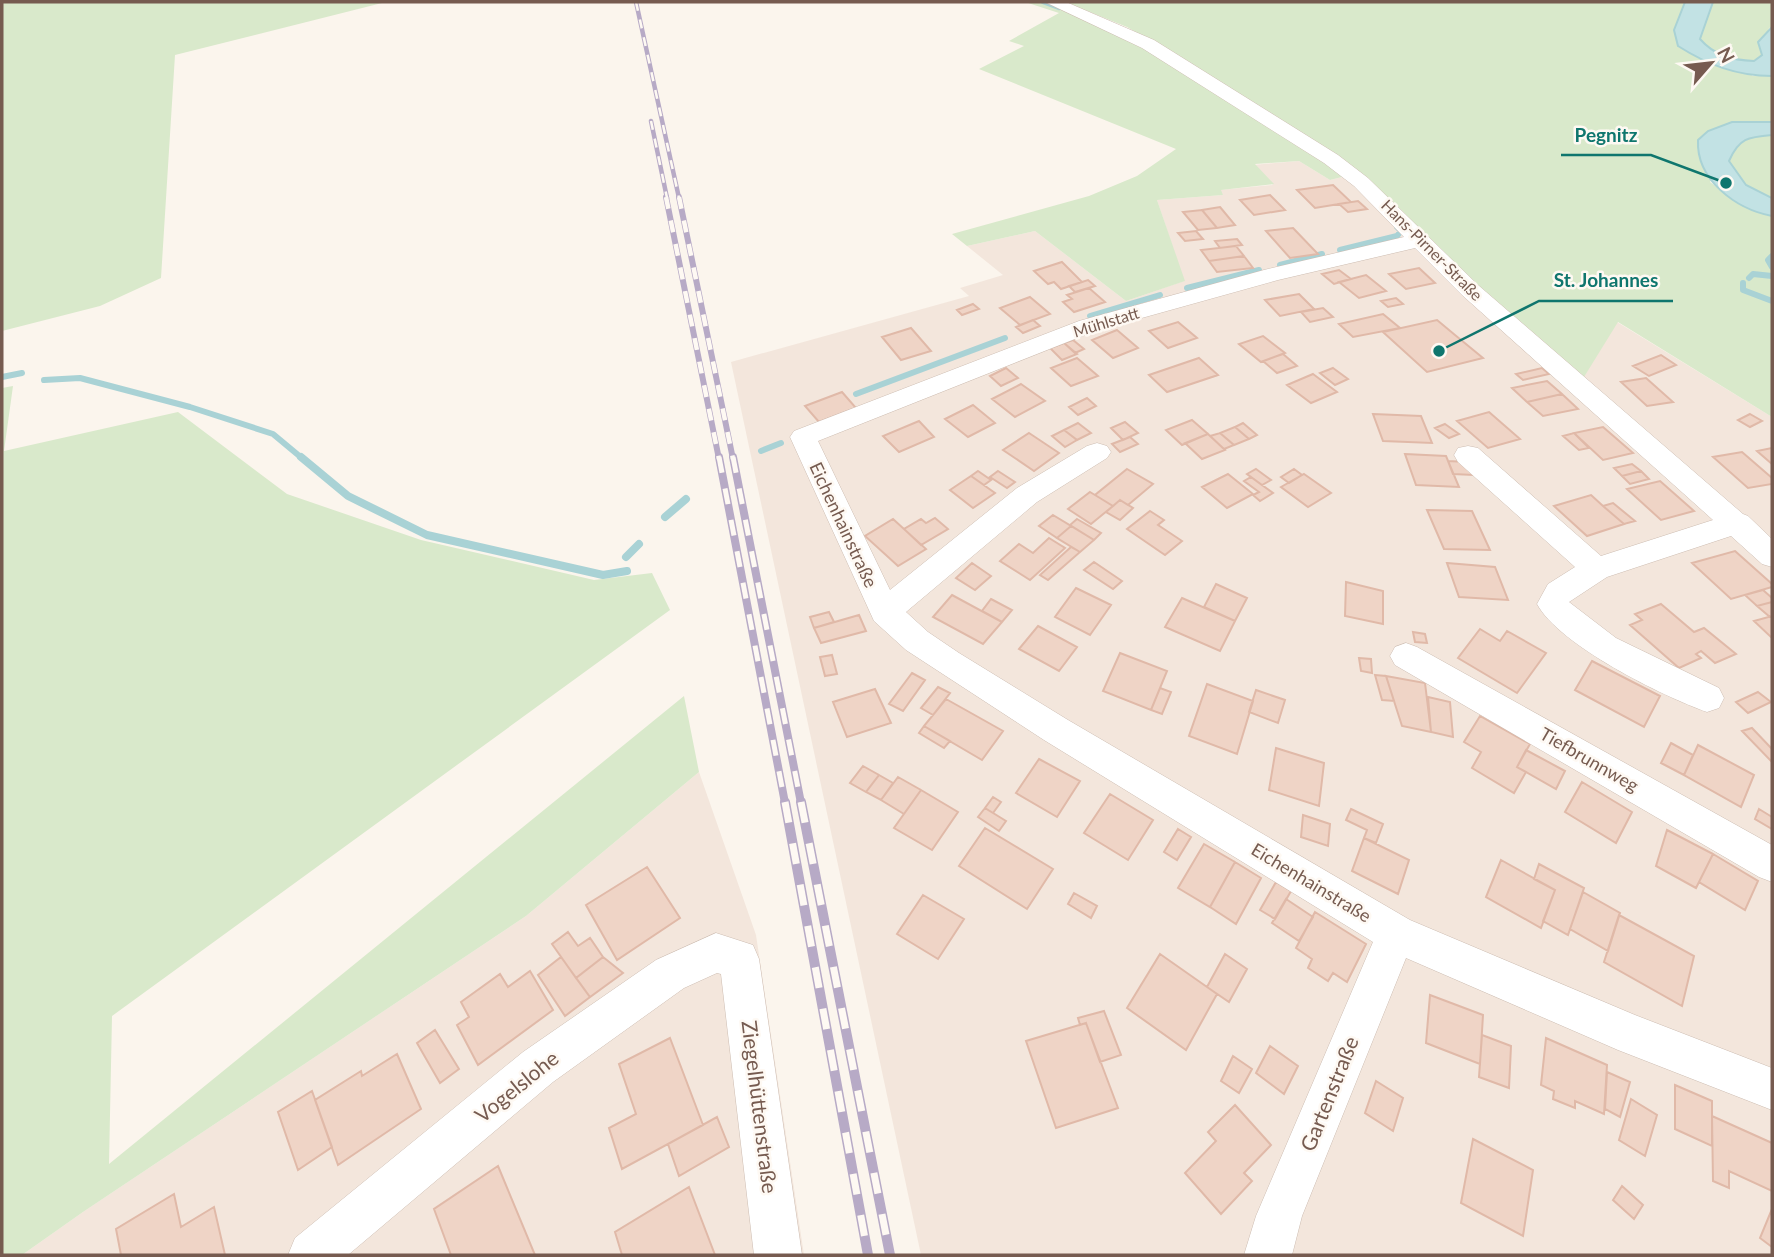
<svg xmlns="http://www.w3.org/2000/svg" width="1774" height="1257" font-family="Lato,sans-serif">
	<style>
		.residential { fill: #f3e6dc }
		.green { fill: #d9e9cb }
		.water { fill: #c2e2e4; stroke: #a9d2d5; stroke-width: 2 }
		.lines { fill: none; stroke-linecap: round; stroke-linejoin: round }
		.stream-far2 { stroke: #a9d2d5; stroke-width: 4.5 }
		.stream-far1 { stroke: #a9d2d5; stroke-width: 6 }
		.stream { stroke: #a9d2d5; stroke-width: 8 }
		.building { fill: #efd4c6; stroke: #e0b9a8; stroke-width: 2 }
		.street-casing { stroke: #cdbdb2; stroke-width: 1 }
		.street { fill: #fff; fill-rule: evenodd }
		.rail-far3-casing { stroke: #b7aac6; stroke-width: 4.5 }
		.rail-far2-casing { stroke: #b7aac6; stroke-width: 6 }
		.rail-far1-casing { stroke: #b7aac6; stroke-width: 8 }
		.rail-casing { stroke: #b7aac6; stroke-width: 10 }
		.rail-far3 { stroke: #fef9f3; stroke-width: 2.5; stroke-dasharray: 9; stroke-linecap: butt }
		.rail-far2 { stroke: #fef9f3; stroke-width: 4.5; stroke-dasharray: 12; stroke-linecap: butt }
		.rail-far1 { stroke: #fef9f3; stroke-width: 5; stroke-dasharray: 16; stroke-linecap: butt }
		.rail { stroke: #fef9f3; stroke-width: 7; stroke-dasharray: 21; stroke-linecap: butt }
		.labels { text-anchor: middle; stroke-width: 5; stroke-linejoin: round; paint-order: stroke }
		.far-street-label { font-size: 16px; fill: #765b50; stroke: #fef9f3 }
		.street-label { font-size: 18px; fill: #765b50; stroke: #fef9f3 }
		.near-street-label { font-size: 21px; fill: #765b50; stroke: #fef9f3 }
		.leader { fill: none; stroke: #0f766e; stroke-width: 2.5 }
		.callout-dot { fill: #0f766e; stroke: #fef9f3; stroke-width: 2.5 }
		.callout-label { font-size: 19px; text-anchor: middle; font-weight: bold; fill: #0f766e; stroke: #fef9f3; stroke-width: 5; stroke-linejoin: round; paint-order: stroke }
	</style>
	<rect width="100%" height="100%" fill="#fbf5ed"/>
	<!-- residential -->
	<path class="residential" d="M1299,161L1330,180L1358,173L1584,376L1617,322L1772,417V1255H921L731,362L969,296L960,288L1003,275L967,246L1035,231L1126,301L1184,281L1157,200L1223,195L1220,190L1273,185L1253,165Z
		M699,772L756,935L804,1255H22L83,1212L526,916Z"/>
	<!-- green -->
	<path class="green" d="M2,2H386L175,55L161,278L100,306L2,331Z
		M1025,2H1044L1121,34L1346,176L1330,180L1299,161L1255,164L1274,184L1221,190L1223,195L1157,200L1185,281L1126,301L1035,231L967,246L952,234L1089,196L1137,176L1176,149L979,69L1024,46L1009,41L1059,13Z
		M1065,2H1685L1674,30L1753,76H1772V122H1732L1710,182L1731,198L1772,216V417L1618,322L1584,377L1446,258L1392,202L1172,53L1127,27Z
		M1713,2H1772V27L1769,28L1762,55L1754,61C1731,59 1715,56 1700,39Z
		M1772,135V198L1745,185L1729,161C1739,138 1748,137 1772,135Z
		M13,386L4,451L178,412L287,494L421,540L594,580L652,573L670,610L112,1016L109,1164L684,696L699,772L526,916L83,1212L22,1255H2V388Z"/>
	<!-- water -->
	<path class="water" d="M1685,2H1713L1700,39C1715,56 1732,60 1754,61L1762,55L1758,42L1772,27V76C1737,76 1708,65 1678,46L1674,30Z
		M1732,122H1772V135C1748,137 1739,138 1729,161L1746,185L1772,198V216C1736,209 1696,180 1698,140L1708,131Z"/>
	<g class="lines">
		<!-- stream-far2 -->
		<path class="stream-far2" d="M1043,2L1059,8"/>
		<!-- stream-far1 -->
		<path class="stream-far1" d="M1340,250L1397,236L1401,231L1397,227
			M1772,256L1768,260L1772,267
			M1280,265L1322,254
			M1749,278L1753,274L1772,276
			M1743,283V290L1772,301
			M1187,288L1259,270
			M1090,316L1160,295
			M2,377L22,373
			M44,380L80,378L190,407L273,434L303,459
			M856,394L1005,338
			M761,451L781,443"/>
		<!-- stream -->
		<path class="stream" d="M301,457L348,496L427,535L603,575L627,571
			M665,517L686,499
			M626,557L639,544"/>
	</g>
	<!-- building -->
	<path class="building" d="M1333,185L1351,202L1315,208L1297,190Z
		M1270,195L1285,210L1254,215L1240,200Z
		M1358,201L1367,209L1348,212L1339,204Z
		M1220,207L1235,225L1217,228L1202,210Z
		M1202,210L1217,228L1198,230L1183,212Z
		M1293,228L1318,254L1290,258L1266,231Z
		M1196,231L1203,239L1185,241L1178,233Z
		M1237,239L1242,245L1220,248L1215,241Z
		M1236,246L1244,256L1209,261L1201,250Z
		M1244,256L1253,268L1217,272L1209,261Z
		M1062,262L1082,282L1061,289L1054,282L1048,284L1034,271Z
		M1419,268L1435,283L1406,289L1389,274Z
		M1339,270L1351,279L1334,284L1322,274Z
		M1366,275L1386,291L1359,298L1339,282Z
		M1088,280L1095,286L1075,292L1069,286Z
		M1089,288L1105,302L1074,312L1063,302L1072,299L1067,295Z
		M1299,294L1314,309L1280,316L1265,300Z
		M1030,297L1050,314L1020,325L1000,308Z
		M1396,298L1403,304L1388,307L1381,301Z
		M973,304L979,309L962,315L957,310Z
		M1323,308L1333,317L1310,322L1301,312Z
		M1383,314L1400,328L1353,337L1339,324Z
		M1033,320L1040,326L1023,333L1016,327Z
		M1437,320L1455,335L1483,358L1427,372L1383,332Z
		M1178,322L1197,338L1168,348L1149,331Z
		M911,328L931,351L901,360L882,337Z
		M1117,330L1138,348L1113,358L1092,340Z
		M1263,336L1285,353L1261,362L1239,344Z
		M1073,340L1084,349L1075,353L1064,343Z
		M1064,343L1077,354L1062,360L1050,348Z
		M1283,354L1297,366L1277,373L1263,361Z
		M1661,355L1676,365L1649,376L1633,366Z
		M1077,358L1098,376L1071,386L1051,368Z
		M1199,358L1218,375L1167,392L1149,375Z
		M1006,368L1018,378L1001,386L990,376Z
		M1333,368L1348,379L1335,385L1320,373Z
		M1542,368L1549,374L1523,380L1516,374Z
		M1313,374L1337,392L1311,403L1287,385Z
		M1646,378L1673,402L1647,406L1621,382Z
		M1547,381L1562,394L1527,402L1512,388Z
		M1021,384L1045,401L1015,417L992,399Z
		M842,392L856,408L819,422L805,406Z
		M1562,394L1578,409L1543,416L1527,402Z
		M1087,398L1096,406L1078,415L1069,407Z
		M973,405L995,423L968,437L945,419Z
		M1489,412L1520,439L1488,448L1457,421Z
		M1373,414L1421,416L1432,443L1383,441Z
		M1750,414L1762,421L1750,427L1738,420Z
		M1192,420L1208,434L1182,445L1166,430Z
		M919,421L934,437L899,452L883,436Z
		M1125,422L1138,433L1123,440L1111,428Z
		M1078,423L1091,433L1077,440L1064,430Z
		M1243,423L1257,435L1249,439L1235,427Z
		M1445,424L1459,434L1449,438L1435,428Z
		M1235,427L1249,439L1234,445L1220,433Z
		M1603,427L1633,453L1603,460L1574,433Z
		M1064,430L1077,440L1065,447L1052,436Z
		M1029,433L1059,453L1034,471L1003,450Z
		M1220,433L1234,445L1224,449L1210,436Z
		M1574,433L1589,448L1579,450L1563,436Z
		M1208,434L1225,450L1202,459L1185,443Z
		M1130,437L1138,444L1120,452L1112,444Z
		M1772,448V464L1757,451Z
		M1742,452L1772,478V484L1748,488L1713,457Z
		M1405,454L1446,456L1459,487L1416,485Z
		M1448,461L1467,462L1473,475L1453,474Z
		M1632,464L1641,471L1622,476L1614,468Z
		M1127,469L1153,484L1128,505L1120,500L1113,506L1095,495Z
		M1256,469L1271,480L1262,485L1247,474Z
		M1294,469L1302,475L1289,483L1281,477Z
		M978,471L991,480L984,485L971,476Z
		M998,471L1015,482L1007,488L990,477Z
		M1641,471L1649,479L1630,484L1622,476Z
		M1228,474L1253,494L1227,508L1202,487Z
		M1304,474L1331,493L1308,507L1281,487Z
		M971,476L995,493L973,508L950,490Z
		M1251,477L1273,493L1260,501L1253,495L1259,492L1244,481Z
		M1660,481L1694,511L1661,520L1627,489Z
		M1090,492L1113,506L1091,524L1068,509Z
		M1591,495L1603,506L1624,524L1587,536L1554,506Z
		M1120,500L1133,508L1120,520L1106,512Z
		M1613,503L1635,521L1624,524L1603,506Z
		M1427,510L1472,511L1490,550L1444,549Z
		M1150,511L1164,520L1158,525L1182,541L1165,555L1127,529Z
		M1053,515L1071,526L1057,538L1039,526Z
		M935,518L948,529L921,545L904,529L921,519L926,523Z
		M893,519L926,549L898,566L865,536Z
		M1077,519L1101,533L1094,540L1070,525Z
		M1071,526L1094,540L1080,552L1057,538Z
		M1049,538L1065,548L1030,580L1000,561L1019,544L1033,553Z
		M1071,547L1080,552L1048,580L1040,575Z
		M1735,551L1772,584V587L1731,599L1692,563Z
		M1094,562L1122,581L1113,589L1084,570Z
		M972,563L991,576L975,590L956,578Z
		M1447,563L1495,567L1508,600L1459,597Z
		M1346,582L1383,591V624L1345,616Z
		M1216,584L1247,598L1235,621L1204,607Z
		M1076,588L1111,605L1090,635L1055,617Z
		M1763,590L1772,598V602L1757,606L1745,595Z
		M952,595L1002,622L983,644L933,617Z
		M1182,598L1235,621L1220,651L1165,627Z
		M991,599L1012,610L1002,622L982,611Z
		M1772,602V616L1770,617L1757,606Z
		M1661,604L1694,632L1704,628L1736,654L1715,663L1701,651L1696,654L1701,658L1679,668L1630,625L1642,620L1635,614Z
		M829,612L834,622L814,628L810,617Z
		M859,615L866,631L821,643L814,628Z
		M1772,616V638L1754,621Z
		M1038,626L1077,647L1059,671L1019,649Z
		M1480,629L1500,641L1507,631L1546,653L1517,693L1458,658Z
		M1413,632L1425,634L1427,643L1415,642Z
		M1120,653L1167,671L1151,710L1103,691Z
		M832,655L837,674L825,676L820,657Z
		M1359,658L1371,659L1372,673L1361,671Z
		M1592,661L1660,696L1644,727L1575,690Z
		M912,673L925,680L903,711L889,704Z
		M1375,675L1386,676L1394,701L1382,700Z
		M1386,676L1425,683L1431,732L1402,726Z
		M1207,684L1253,701L1237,754L1189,736Z
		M938,687L950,693L933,715L921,708Z
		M1160,688L1171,692L1162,714L1151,710Z
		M875,689L891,723L847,737L833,702Z
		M1256,690L1285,700L1278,723L1249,712Z
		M1758,692L1771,702L1748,713L1736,702Z
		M1428,697L1450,702L1453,737L1431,732Z
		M946,699L1003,731L982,760L924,726Z
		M1480,716L1530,744L1517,767L1526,772L1514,793L1472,768L1481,752L1464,742Z
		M924,726L950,741L944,748L919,733Z
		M1752,728L1772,749V762L1742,731Z
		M1671,743L1693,755L1684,775L1661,763Z
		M1698,745L1754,775L1741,807L1684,775Z
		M1276,748L1324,763L1319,806L1269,790Z
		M1526,750L1565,771L1556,789L1517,767Z
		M1039,759L1080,781L1057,817L1016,793Z
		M863,766L879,775L866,792L850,783Z
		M879,775L893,783L881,800L866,792Z
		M898,777L921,790L904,814L881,800Z
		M1582,782L1632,812L1616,843L1565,812Z
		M921,790L958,812L932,850L894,828Z
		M1110,794L1153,820L1128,860L1084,833Z
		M993,797L1001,802L993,813L985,808Z
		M985,808L1006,821L999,831L978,817Z
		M1351,809L1383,824L1376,843L1364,838L1367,830L1346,820Z
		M1759,809L1772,817V829L1755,819Z
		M1303,815L1330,824L1328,846L1301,837Z
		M985,828L1053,869L1027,909L959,866Z
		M1178,829L1191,837L1177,860L1164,852Z
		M1667,830L1713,854L1696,888L1656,866Z
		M1364,838L1409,860L1398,894L1352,871Z
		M1204,844L1235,862L1210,907L1178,888Z
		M1713,854L1758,881L1745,910L1699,882Z
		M1501,860L1555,890L1541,928L1486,897Z
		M1235,862L1261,878L1236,924L1210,907Z
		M1539,864L1584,888L1568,935L1543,921L1555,890L1534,879Z
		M647,867L680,918L617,960L586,905Z
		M1276,882L1291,891L1275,919L1260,910Z
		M1583,892L1620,913L1608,951L1570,929Z
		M1074,893L1097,906L1091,918L1068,904Z
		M923,895L964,919L938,959L897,934Z
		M1286,899L1313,917L1299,941L1272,923Z
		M1315,912L1366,944L1347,982L1333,973L1328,981L1308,968L1312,959L1296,948Z
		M1619,915L1694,956L1682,1006L1604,962Z
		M568,932L578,946L590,938L603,957L576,978L552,944Z
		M1160,954L1217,994L1186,1050L1127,1008Z
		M1225,954L1247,969L1229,1002L1207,987Z
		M561,957L590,997L565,1016L538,975Z
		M603,957L623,973L590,997L576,978Z
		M530,971L553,1010L478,1065L457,1025L469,1017L461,1002L500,974L508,987Z
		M1430,995L1483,1015L1480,1064L1426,1043Z
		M1104,1011L1121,1055L1100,1062L1086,1023L1080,1025L1078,1018Z
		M1086,1023L1118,1108L1056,1128L1026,1041Z
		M435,1030L459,1069L440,1083L417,1043Z
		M1482,1035L1511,1046L1509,1088L1479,1077Z
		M670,1038L703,1125L622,1169L609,1128L636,1114L619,1064Z
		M1546,1038L1607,1065L1604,1114L1575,1101V1108L1553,1099L1554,1091L1541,1085Z
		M1270,1046L1298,1066L1284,1094L1256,1073Z
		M397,1054L421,1109L338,1165L315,1100L361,1071L362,1076Z
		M1233,1056L1252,1069L1239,1093L1221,1081Z
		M1607,1072L1630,1082L1620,1117L1605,1109Z
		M1376,1081L1403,1098L1393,1131L1365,1113Z
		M1675,1085L1712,1101V1146L1675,1129Z
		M312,1091L332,1147L298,1170L278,1112Z
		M1631,1099L1657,1115L1645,1156L1619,1140Z
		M1235,1105L1271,1145L1244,1173L1252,1181L1221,1214L1185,1173L1216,1141L1208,1132Z
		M1712,1116L1772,1143V1191L1729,1171V1188L1713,1181Z
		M717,1117L729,1147L679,1176L668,1144Z
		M1473,1139L1533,1170L1523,1236L1461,1203Z
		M498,1166L535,1255H451L434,1209Z
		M1622,1186L1643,1205L1634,1219L1613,1200Z
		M689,1187L715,1255H622L615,1232Z
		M174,1194L181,1227L214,1207L225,1255H121L116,1229Z
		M1772,1209V1247L1760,1238Z"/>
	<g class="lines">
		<defs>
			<path id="street" d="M1045,2H1066L1154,40L1338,155L1368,178L1478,285L1743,514L1748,516L1772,539V567L1762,564L1731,536L1607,577L1569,602L1616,638L1719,688L1724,698L1719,708L1707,712C1662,696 1559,645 1537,604L1548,584L1575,567L1458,462L1454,455L1458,448L1468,446L1478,448L1601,556L1713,520L1462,295L1415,248L1278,280L1095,331L818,441L890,590L1017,488L1087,446L1097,443L1107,446L1111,452L1107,458L1037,502L906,612L928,632L959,653L1068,720L1410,920L1635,1015L1772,1068V1110L1618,1050L1406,958L1302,1216L1292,1255H1244L1256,1216L1373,942L1044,740L906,650L874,621L790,437L794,431L1079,321L1264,270L1404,237L1354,186L1324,163L1142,48Z
				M1406,643L1417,647L1772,845V882L1759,877L1395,665L1390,656L1395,647Z
				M716,933L753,945L759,959L802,1255H754L721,974L717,973L684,988L553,1082L348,1255H288L295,1238L523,1052L656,960Z"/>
		</defs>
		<!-- street casing -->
		<use href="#street" class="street-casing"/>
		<!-- street -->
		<use href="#street" class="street"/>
		<defs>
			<path id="rail-far3" d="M636,2L679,198
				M651,121L667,198"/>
			<path id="rail-far2" d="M666,197L719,459
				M679,197L733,459"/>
			<path id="rail-far1" d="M719,457L785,803
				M733,457L801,803"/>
			<path id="rail" d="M785,802L868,1255
				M801,802L890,1255"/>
		</defs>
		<!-- rail-far3 casing -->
		<use href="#rail-far3" class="rail-far3-casing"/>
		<!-- rail-far2 casing -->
		<use href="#rail-far2" class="rail-far2-casing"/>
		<!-- rail-far1 casing -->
		<use href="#rail-far1" class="rail-far1-casing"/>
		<!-- rail casing -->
		<use href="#rail" class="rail-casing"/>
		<!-- rail-far3 -->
		<use href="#rail-far3" class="rail-far3"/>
		<!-- rail-far2 -->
		<use href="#rail-far2" class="rail-far2"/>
		<!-- rail-far1 -->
		<use href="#rail-far1" class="rail-far1"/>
		<!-- rail -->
		<use href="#rail" class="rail"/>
	</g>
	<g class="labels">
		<!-- far-street labels -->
		<g class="far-street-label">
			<text transform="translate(1432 250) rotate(45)" y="6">Hans-Pirner-Straße</text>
			<text transform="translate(1106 322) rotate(-17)" y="6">Mühlstatt</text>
		</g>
		<!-- street labels -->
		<g class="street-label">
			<text transform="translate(843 525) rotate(65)" y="6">Eichenhainstraße</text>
			<text transform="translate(1589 760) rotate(30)" y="6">Tiefbrunnweg</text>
			<text transform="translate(1311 883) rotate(31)" y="6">Eichenhainstraße</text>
		</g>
		<!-- near-street labels -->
		<g class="near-street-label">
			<text transform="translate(517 1087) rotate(-39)" y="7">Vogelslohe</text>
			<text transform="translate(1330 1094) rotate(-68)" y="7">Gartenstraße</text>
			<text transform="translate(759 1107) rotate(83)" y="7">Ziegelhüttenstraße</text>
		</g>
	</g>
	<!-- callouts -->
	<path class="leader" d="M1726 183L1651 155H1561M1439 351L1539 301H1673"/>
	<g class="callout-dot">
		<circle cx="1726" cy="183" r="7"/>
		<circle cx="1439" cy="351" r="7"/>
	</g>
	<g class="callout-label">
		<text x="1606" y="142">Pegnitz</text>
		<text x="1606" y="287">St. Johannes</text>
	</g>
	<!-- border -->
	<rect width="1774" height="1257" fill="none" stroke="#765b50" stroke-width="7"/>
	<!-- north arrow -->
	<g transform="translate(1711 63) rotate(62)" stroke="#fef9f3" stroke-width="5" paint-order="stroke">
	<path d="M0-5L12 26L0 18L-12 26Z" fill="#765b50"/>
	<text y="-10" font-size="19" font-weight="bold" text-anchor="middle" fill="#765b50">N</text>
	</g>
</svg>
